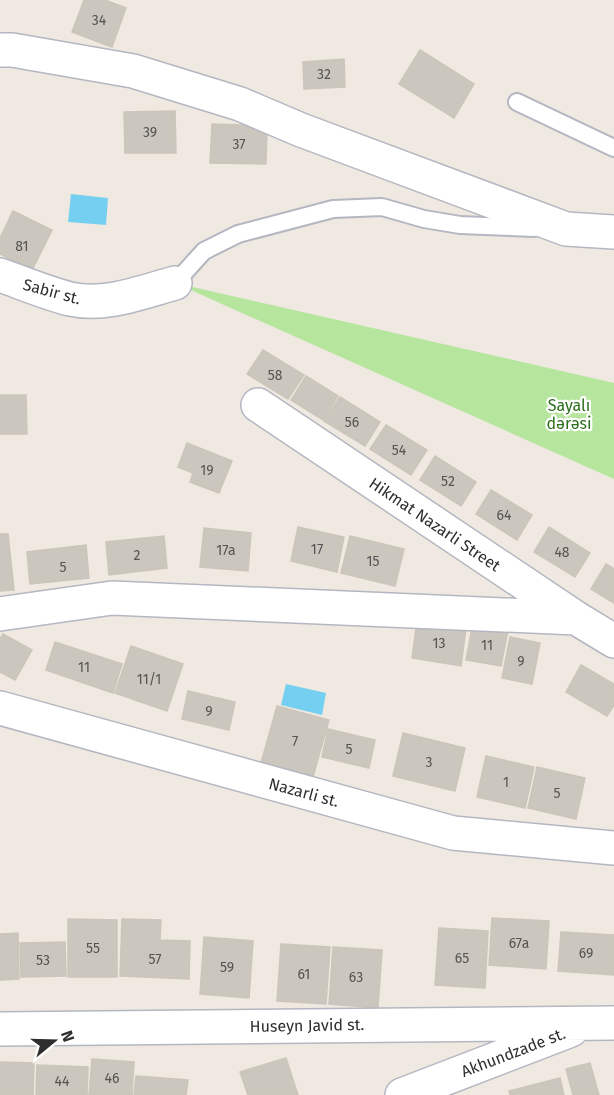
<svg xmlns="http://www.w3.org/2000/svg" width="614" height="1095" font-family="'Fira Sans',sans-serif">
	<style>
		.green { fill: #b6e59e }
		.water { fill: #75cff0 }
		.building { fill: #cbc7bf; stroke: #cbc5ba; stroke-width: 1.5 }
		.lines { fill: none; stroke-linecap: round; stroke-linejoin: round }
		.service-casing { stroke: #b4b7c1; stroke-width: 20 }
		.minor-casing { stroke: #b4b7c1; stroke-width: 36 }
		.service { stroke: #fff; stroke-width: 16 }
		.minor { stroke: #fff; stroke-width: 33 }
		.labels { text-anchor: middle; stroke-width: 4.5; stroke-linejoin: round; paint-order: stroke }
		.number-label { font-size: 14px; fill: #555452 }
		.street-label { font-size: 16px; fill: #2e2e2e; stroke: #fff }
		.park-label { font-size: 16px; fill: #2c6e1b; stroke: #fff }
	</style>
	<rect width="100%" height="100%" fill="#efe9e1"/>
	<!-- green -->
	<path class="green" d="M175,283L614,383V479Z"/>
	<!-- water -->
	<path class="water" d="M71,194L108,198L106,225L68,222Z
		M286,684L326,693L322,715L281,705Z"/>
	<!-- building -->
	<path class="building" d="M84,0H105L126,8L112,47L72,32Z
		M420,50L474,84L454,118L399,84Z
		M344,59L345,87L304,89L303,62Z
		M175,111L176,153H125L124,112Z
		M212,124L267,126L266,164L210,163Z
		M13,211L52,230L32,270L0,254V238Z
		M263,350L304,375L288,399L247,374Z
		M306,376L338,396L323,420L291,400Z
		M0,395H26L27,434H0Z
		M340,397L380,422L365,446L324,421Z
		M386,425L427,450L411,475L370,449Z
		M187,443L232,461L219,493L190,482L193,473L178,467Z
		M435,456L476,482L461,506L420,480Z
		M491,490L532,515L517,540L476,514Z
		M298,527L344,537L337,572L291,561Z
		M549,527L590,553L575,577L534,552Z
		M204,528L251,533L248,571L200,567Z
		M0,534H8L14,590L0,591Z
		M164,536L167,568L109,575L106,542Z
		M350,536L404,549L395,586L341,573Z
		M86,545L89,578L30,584L27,552Z
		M606,564L614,569V603L591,589Z
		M417,621L466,628L461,666L412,658Z
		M473,623L508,630L501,666L466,660Z
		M3,634L32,650L15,680L0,672V639Z
		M510,637L540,643L532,684L502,678Z
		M55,642L122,664L113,693L46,670Z
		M131,646L183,664L167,711L115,693Z
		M581,665L614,684V705L607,716L566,692Z
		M188,691L235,702L229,730L182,719Z
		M277,706L329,720L313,777L261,763Z
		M328,729L375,740L369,768L322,757Z
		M403,733L465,748L455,791L393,776Z
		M486,756L534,767L525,808L477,797Z
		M537,767L585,778L576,819L528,808Z
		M492,918L549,921L546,969L489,965Z
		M68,919L117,920V977H68Z
		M122,919L161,920L160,940L190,941L189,979L120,976Z
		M439,928L488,931L485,988L435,985Z
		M561,932L614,935V975L558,971Z
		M18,933L19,979L0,980V934Z
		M204,937L253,941L249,998L200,994Z
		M65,942L66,976L21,977L20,943Z
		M281,944L330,947L326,1004L277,1001Z
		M333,947L382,950L378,1008L329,1004Z
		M286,1058L298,1095H248L240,1072Z
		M92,1059L134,1062L132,1095H89Z
		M0,1062L34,1063L33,1095H0Z
		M590,1063L599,1095H573L566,1069Z
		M37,1065L88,1067L87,1095H36Z
		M136,1076L188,1080L186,1095H134Z
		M560,1078L564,1095H510L509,1091Z"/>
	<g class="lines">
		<defs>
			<path id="service" d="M517,102L614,148
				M175,283L204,251L238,234L333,209L382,207L424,219L460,225L534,228"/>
			<path id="minor" d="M0,50H12L133,71L240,104L301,130L566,229L614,232
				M0,275C23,283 46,293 70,299C105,307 142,292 175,283
				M258,405L576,618L614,641
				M0,614L112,598L576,618
				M0,708L453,833L614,848
				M0,1029L614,1023
				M402,1095L571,1030"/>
		</defs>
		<!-- service casing -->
		<use href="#service" class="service-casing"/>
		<!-- minor casing -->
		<use href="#minor" class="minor-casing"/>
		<!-- service -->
		<use href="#service" class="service"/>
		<!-- minor -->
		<use href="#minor" class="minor"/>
	</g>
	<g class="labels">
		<!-- number labels -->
		<g class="number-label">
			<text x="99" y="25">34</text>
			<text x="324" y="79">32</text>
			<text x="150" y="137">39</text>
			<text x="239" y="149">37</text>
			<text x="22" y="251">81</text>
			<text x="275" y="380">58</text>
			<text x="352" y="427">56</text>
			<text x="399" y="455">54</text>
			<text x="207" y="475">19</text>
			<text x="448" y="486">52</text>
			<text x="504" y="520">64</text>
			<text x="317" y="554">17</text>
			<text x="226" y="555">17a</text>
			<text x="562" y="557">48</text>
			<text x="137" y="560">2</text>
			<text x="373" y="566">15</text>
			<text x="63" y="572">5</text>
			<text x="439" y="648">13</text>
			<text x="487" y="650">11</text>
			<text x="521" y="666">9</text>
			<text x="84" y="672">11</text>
			<text x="149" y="684">11/1</text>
			<text x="209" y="716">9</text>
			<text x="295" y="746">7</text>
			<text x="349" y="754">5</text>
			<text x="429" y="767">3</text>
			<text x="506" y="787">1</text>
			<text x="557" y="798">5</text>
			<text x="519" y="948">67a</text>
			<text x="93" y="953">55</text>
			<text x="586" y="958">69</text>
			<text x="462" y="963">65</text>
			<text x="155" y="964">57</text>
			<text x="43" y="965">53</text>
			<text x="227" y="972">59</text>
			<text x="304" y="979">61</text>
			<text x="356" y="982">63</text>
			<text x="112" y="1083">46</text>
			<text x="62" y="1086">44</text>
		</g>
		<!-- street labels -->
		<g class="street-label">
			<text transform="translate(52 291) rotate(15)" y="6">Sabir st.</text>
			<text transform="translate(435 524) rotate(34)" y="6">Hikmat Nazarli Street</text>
			<text transform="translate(304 792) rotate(15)" y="6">Nazarli st.</text>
			<text transform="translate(307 1025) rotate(-1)" y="6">Huseyn Javid st.</text>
			<text transform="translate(513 1052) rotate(-21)" y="6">Akhundzade st.</text>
		</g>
		<!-- park labels -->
		<g class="park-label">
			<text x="569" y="411">Sayalı<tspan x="569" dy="18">dərəsi</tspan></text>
		</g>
	</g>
	<!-- north arrow -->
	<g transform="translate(54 1041) rotate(71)" stroke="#ffffff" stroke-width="4.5" paint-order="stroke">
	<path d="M0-4.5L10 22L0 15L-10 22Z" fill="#2e2e2e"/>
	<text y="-9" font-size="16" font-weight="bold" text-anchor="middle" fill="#2e2e2e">N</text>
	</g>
</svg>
